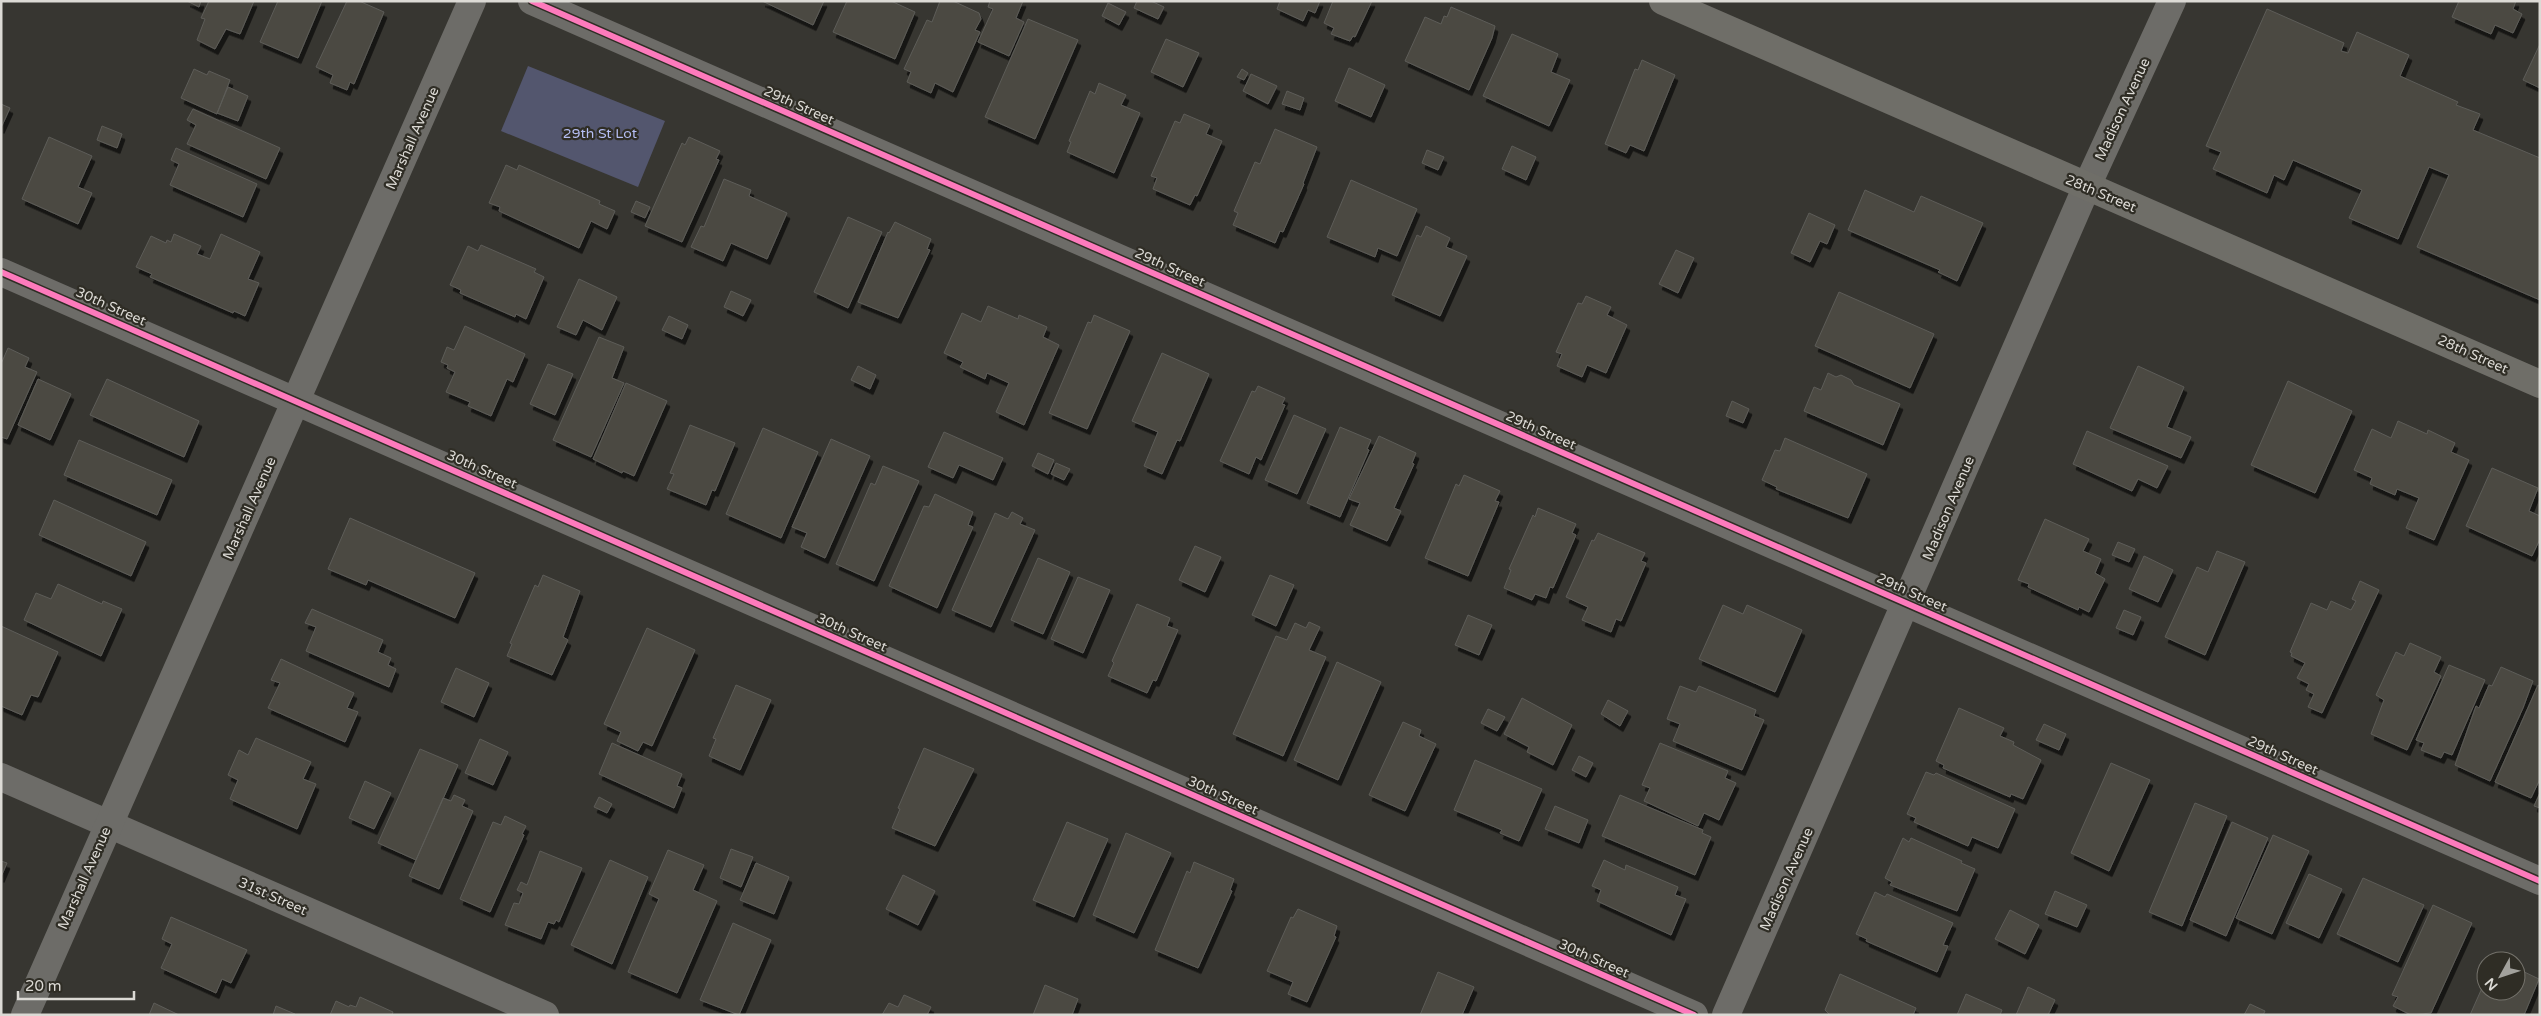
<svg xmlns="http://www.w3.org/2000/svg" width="2541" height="1016" font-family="'Varela Round',sans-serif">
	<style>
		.green { fill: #53566e }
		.building { fill: #4b4a42; stroke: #5d5c58; filter: url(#shadow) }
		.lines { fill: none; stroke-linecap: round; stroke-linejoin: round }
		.minor { stroke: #6d6c68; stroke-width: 28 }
		.tertiary { stroke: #6d6c68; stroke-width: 28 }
		.secondary { stroke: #6f6e68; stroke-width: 28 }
		.cycleway-casing { stroke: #2f2d25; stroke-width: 9 }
		.cycleway { stroke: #fd7abc; stroke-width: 6 }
		.labels { text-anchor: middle; stroke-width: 4.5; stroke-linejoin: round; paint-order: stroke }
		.street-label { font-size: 14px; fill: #dcdad5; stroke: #2f2d25 }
		.park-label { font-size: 14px; fill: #b5bef3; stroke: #2f2d25 }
	</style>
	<defs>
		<filter id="shadow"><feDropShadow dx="3" dy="5.5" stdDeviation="0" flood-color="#0009"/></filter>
	</defs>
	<rect width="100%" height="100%" fill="#373631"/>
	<!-- green -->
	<path class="green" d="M528,66L665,121L638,187L501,131Z"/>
	<!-- building -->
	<path class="building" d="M187,1H201L199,7Z
		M209,1H254L240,34L226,29L215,49L197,40L205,19L201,18Z
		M278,1H322L298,58L260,42Z
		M347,1H359L384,12L354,84L350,82L347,90L330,83L333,75L316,67Z
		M762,1H824L813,25Z
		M847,1H891L915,12L895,59L833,32Z
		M940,1H953L979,13L981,19L975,30L980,32L953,92L935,83L931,93L907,82L911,72L904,69L927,20L932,22Z
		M990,1H1023L1016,18L1024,22L1009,56L978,42L993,9L988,7Z
		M1137,1H1151L1164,7L1158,19L1134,8Z
		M1280,1H1320L1315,13L1308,10L1303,21L1277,9Z
		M1333,1H1372L1355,37L1353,36L1350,41L1331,34L1334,28L1324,23Z
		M2459,1H2516L2513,9L2522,14L2513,33L2495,25L2491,34L2452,17Z
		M1108,3L1126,12L1119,25L1102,16Z
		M1451,7L1495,26L1492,38L1469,90L1405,61L1425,17L1441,24L1444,16L1447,17Z
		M2267,9L2344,43L2341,51L2348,53L2357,32L2409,55L2400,76L2458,102L2456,105L2480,114L2473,130L2540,158V300L2417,247L2449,175L2429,167L2398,239L2349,218L2362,190L2293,160L2284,180L2274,175L2267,193L2213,169L2221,152L2206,146Z
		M1028,19L1078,40L1035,139L985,117Z
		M1512,34L1558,54L1551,72L1570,80L1549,126L1483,96Z
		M1166,39L1199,53L1183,87L1151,72Z
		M2540,44V88L2523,80Z
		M1642,60L1675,75L1644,151L1630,145L1626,153L1605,144L1635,69L1638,70Z
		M1349,68L1385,85L1371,117L1335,101Z
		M194,69L207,75L209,71L230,80L217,114L181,98Z
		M1242,69L1248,73L1244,80L1237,77Z
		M1251,74L1277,86L1268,104L1243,91Z
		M1099,83L1126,95L1121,105L1140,113L1114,173L1067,152L1071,142L1069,141L1090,91L1095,94Z
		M228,87L248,96L238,121L217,113Z
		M1287,91L1304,98L1300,110L1282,104Z
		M1,104L10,108L1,128Z
		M193,109L280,148L266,179L187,144L196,125L187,120Z
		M1184,114L1210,125L1206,134L1222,141L1197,196L1195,195L1190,205L1153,189L1157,178L1151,176L1175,121L1180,123Z
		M102,126L122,134L117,148L97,140Z
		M1275,129L1317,147L1303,183L1304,184L1283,232L1280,231L1275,243L1233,225L1238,213L1234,211L1255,162L1260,164Z
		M49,137L92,156L78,187L92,193L78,224L22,199Z
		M689,137L720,151L716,159L719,160L682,242L645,226L682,143L685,145Z
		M1512,146L1536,157L1526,180L1502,169Z
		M176,148L257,184L243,217L170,185L179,164L171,160Z
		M1427,150L1444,157L1438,170L1422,163Z
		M506,165L517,170L519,165L600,201L599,204L615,211L607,229L591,221L579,248L499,211L500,207L489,203Z
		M724,179L751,190L749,196L787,213L767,259L731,243L723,261L691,247L701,226L704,227Z
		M1351,180L1417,209L1397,256L1378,248L1375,257L1327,237Z
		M1865,190L1914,212L1921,196L1983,223L1957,281L1938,272L1940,270L1848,230Z
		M636,201L650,207L645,218L631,212Z
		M1809,213L1835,225L1827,244L1820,241L1810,262L1791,253Z
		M848,217L882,232L848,308L814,292Z
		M895,222L931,239L927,249L930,250L898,318L858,302L888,232L889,233Z
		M1426,226L1450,238L1446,247L1467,256L1440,316L1392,295L1417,235L1421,237Z
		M174,234L201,246L197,254L210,259L221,234L260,252L248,279L259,283L245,316L234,311L233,313L150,277L152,274L136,267L151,236L166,243L167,240L171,242Z
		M481,245L536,269L534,272L544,277L526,319L516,314L515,317L460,293L461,290L450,285L468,246L478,251Z
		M1676,250L1694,258L1678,293L1659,284Z
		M579,279L617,297L602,330L583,320L576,335L557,327Z
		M731,291L751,300L743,316L724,307Z
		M1839,292L1934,334L1910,388L1815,346Z
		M1586,296L1611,307L1607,315L1627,325L1606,373L1587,365L1582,377L1557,366L1562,354L1556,352L1578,303L1582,304Z
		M988,306L1018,319L1019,315L1047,327L1043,337L1059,345L1024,425L996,412L1009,383L987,373L985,379L960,367L963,362L944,353L962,313L981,322Z
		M1094,315L1130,331L1087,429L1049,413L1088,322L1091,323Z
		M669,316L688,325L682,339L662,330Z
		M465,326L525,354L513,382L507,379L491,416L468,406L470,402L446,392L455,372L447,368L448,365L441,362L447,347L454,350Z
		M599,337L624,347L612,378L624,383L591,457L553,440Z
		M8,348L29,358L25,367L37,372L7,439L1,437V364Z
		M1162,353L1209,374L1180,441L1177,440L1162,474L1144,466L1158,432L1132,421Z
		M548,364L573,374L555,415L530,404Z
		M858,366L876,375L870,389L851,380Z
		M2138,366L2184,387L2167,427L2191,437L2181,458L2110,428Z
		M1828,373L1836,377L1841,375L1851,380L1854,385L1900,404L1883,445L1804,411L1814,387L1821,390Z
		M38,379L71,394L50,440L18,425Z
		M107,379L199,421L184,457L90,415Z
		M2288,381L2352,411L2315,493L2251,465Z
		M626,383L667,401L634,476L623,471L622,473L593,459Z
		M1258,386L1285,398L1282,404L1285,405L1261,460L1256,457L1249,474L1220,461L1252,391L1255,392Z
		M1732,401L1749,409L1743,423L1726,416Z
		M1294,415L1326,429L1297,494L1265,480Z
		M2398,421L2427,434L2428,430L2455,443L2451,452L2469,460L2434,540L2406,528L2419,498L2397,489L2395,495L2370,484L2372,478L2354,470L2372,429L2391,438Z
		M690,425L735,443L715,491L712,490L706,505L667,489L674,474L670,473Z
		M1340,427L1371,440L1367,449L1369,450L1340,517L1307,503Z
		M763,428L818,452L781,538L726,514Z
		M2087,431L2168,466L2157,488L2138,479L2132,491L2073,464Z
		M944,432L1003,458L993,480L959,465L953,478L928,467Z
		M1379,436L1416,453L1412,463L1414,464L1394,508L1401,511L1387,541L1350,525L1360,503L1349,499Z
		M1785,438L1867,474L1848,518L1776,489L1777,487L1762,480L1775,450L1780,451Z
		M831,439L870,456L825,558L801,547L807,533L792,527Z
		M79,440L172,480L157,515L64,475Z
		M1038,453L1054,460L1048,474L1032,466Z
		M1056,463L1070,469L1064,480L1051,474Z
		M883,466L919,481L874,581L836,564L871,483L875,485Z
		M2492,468L2538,488L2529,511L2540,516V539L2532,556L2466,526Z
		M1464,475L1500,491L1495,501L1499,502L1468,576L1425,558L1456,484L1459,486Z
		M935,494L973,512L968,525L973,527L937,608L889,586L924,506L929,507Z
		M54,500L146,542L131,576L39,535Z
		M1538,508L1576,524L1572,533L1576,535L1553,588L1550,587L1546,598L1535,594L1532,600L1504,588L1511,570L1509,569L1533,515L1535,517Z
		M1012,512L1023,518L1020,524L1035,530L991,627L952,610L995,513L1008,519Z
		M350,518L475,573L455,618L368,580L366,585L328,569Z
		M2045,519L2089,539L2083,551L2101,559L2095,573L2105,579L2089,612L2079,607L2078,610L2028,587L2029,584L2018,580Z
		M1598,533L1645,553L1641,561L1646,563L1621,621L1616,619L1611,632L1582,620L1588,607L1566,597L1592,540L1594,541Z
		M2118,542L2135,549L2129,562L2112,555Z
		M1195,546L1221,557L1205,592L1179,580Z
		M2217,551L2245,562L2205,655L2165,637L2197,567L2208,572Z
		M2144,556L2173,570L2158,602L2129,589Z
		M1038,558L1070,572L1043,634L1011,620Z
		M543,575L580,591L563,637L568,640L552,675L507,656L512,644L510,643L535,585L538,587Z
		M1270,575L1294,585L1276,626L1252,615Z
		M1078,577L1110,590L1083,653L1051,639Z
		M2360,581L2379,590L2322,713L2308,707L2314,694L2306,690L2309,684L2297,678L2305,663L2291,656L2292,653L2290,652L2311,603L2327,610L2331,601L2351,610L2356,601L2352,599Z
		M58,584L102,604L103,601L122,609L101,656L24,620L36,593L51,599Z
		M1137,604L1170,618L1167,626L1178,630L1156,681L1153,680L1147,693L1108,676L1114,663L1112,661Z
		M1723,605L1743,614L1747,605L1802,630L1775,692L1699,659Z
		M312,609L383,640L378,652L391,658L388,665L396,669L389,687L306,651L316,627L305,623Z
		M2124,610L2141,617L2133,635L2116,628Z
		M1468,615L1492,625L1479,655L1455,645Z
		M1309,622L1320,627L1309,650L1326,657L1283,756L1233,734L1276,636L1287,640L1295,623L1306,628Z
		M1,626L58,652L38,697L31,695L22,715L1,706Z
		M647,628L695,650L652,746L643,742L638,751L617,741L621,732L604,724Z
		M2410,643L2441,657L2434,672L2441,676L2407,750L2371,734L2384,700L2376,695L2396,652L2404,656Z
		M281,659L354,693L347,708L358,712L345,742L268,708L280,683L271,680Z
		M1337,662L1381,682L1338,780L1294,760Z
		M2449,665L2485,680L2452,755L2444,752L2441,758L2421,750L2424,743L2416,740Z
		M2501,667L2533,681L2523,708L2490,781L2455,765L2476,706L2479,708L2489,685L2492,686Z
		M456,668L489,683L474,717L441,702Z
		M736,685L771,700L740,770L709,756L716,739L713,738Z
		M2538,685L2540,686V779L2531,798L2495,782Z
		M1680,686L1696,692L1699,686L1756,710L1754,716L1764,720L1742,770L1673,741L1680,724L1667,719Z
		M1522,698L1572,725L1553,765L1527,752L1529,747L1504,734Z
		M1608,700L1628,711L1620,726L1601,714Z
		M1959,708L2004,728L2000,736L2014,742L2013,745L2041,760L2023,799L2011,794L2010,797L1943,768L1944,765L1936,761Z
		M1488,709L1505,717L1497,731L1481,723Z
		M1403,722L1421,730L1419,736L1436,744L1405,811L1369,795Z
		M2044,724L2066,734L2059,750L2036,740Z
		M256,738L311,762L303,779L316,784L297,829L230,799L238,780L228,775L239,750L248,755Z
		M480,739L508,752L493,785L465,773Z
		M612,743L682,774L677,786L682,788L674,808L599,774Z
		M1660,743L1728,771L1725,778L1736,783L1719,820L1704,813L1698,826L1644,801L1650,788L1642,785Z
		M924,748L974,769L935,846L892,828L900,809L898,808Z
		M420,749L458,765L416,860L378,843Z
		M1579,756L1593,763L1586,777L1572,770Z
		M1475,760L1542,789L1519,841L1500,833L1502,830L1454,810Z
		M2111,763L2150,780L2109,871L2071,853Z
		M1926,772L1934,775L1936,773L2015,809L1998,848L1972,837L1968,846L1914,822L1916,818L1907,814Z
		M365,781L391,793L374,829L349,818Z
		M2540,793V808L2534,806Z
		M454,795L465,800L462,806L473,811L439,889L409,876L443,798L451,801Z
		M1620,795L1703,830L1702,833L1711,837L1695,875L1602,836Z
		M599,797L612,804L607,813L594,807Z
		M2195,803L2227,816L2182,926L2149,912Z
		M1555,806L1588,820L1579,843L1545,829Z
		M505,816L526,826L522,834L524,835L490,912L460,899L493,822L501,825Z
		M1067,822L1108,839L1074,917L1033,900Z
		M2232,822L2268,838L2226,936L2190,920Z
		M1126,833L1171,853L1134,933L1093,915Z
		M2273,835L2309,851L2272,934L2236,918Z
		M1903,838L1909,842L1911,838L1962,861L1961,863L1975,869L1957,911L1890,885L1892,882L1885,878Z
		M731,849L753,857L741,887L720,878Z
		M668,850L704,865L693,890L717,901L677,993L628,972L659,899L649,894Z
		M540,851L582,868L559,922L556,920L554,924L548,922L541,939L505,925L514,903L519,904L523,893L517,890L521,882L527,885Z
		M610,860L648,877L612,964L571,945Z
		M1604,860L1625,870L1626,865L1678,887L1675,895L1686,899L1671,935L1597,901L1601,890L1592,886Z
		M1,861L7,863L1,877Z
		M1194,862L1234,879L1230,890L1232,891L1198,968L1155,950L1187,871L1190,873Z
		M756,863L789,877L774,914L740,900Z
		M2309,874L2342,889L2319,938L2286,923Z
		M903,875L935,891L918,925L886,909Z
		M2363,878L2424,905L2398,962L2337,934Z
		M2055,891L2087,905L2077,927L2045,914Z
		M1875,892L1885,897L1887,894L1953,923L1943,945L1948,946L1937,972L1866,941L1867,939L1856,934Z
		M2433,905L2472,923L2431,1013L2411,1015L2393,1006L2398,997L2392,995Z
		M1298,909L1337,926L1334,936L1336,937L1307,1002L1288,994L1293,982L1267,971L1291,917L1293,918Z
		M2010,910L2039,925L2025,954L1995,939Z
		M171,917L247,950L231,983L222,979L216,993L161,968L172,944L162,939Z
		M733,923L771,940L739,1015L700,1000Z
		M2516,968L2539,979L2524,1015H2470L2486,979V991H2516Z
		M1438,972L1474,987L1462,1015H1420Z
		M1840,974L1916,1008L1913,1015H1830L1825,1010Z
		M1045,985L1078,999L1072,1015H1033Z
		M2028,987L2055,1000L2048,1015H2016Z
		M1966,994L2002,1010L2000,1015H1957Z
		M904,995L931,1007L927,1015H882L889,1003L898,1007Z
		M360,997L393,1012L392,1015H330L336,1001L349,1007L350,1005L356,1007Z
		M154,1003L179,1015H149Z
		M2250,1004L2265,1011L2263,1015H2244Z
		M276,1006L295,1014L294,1015H273Z"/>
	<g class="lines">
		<!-- minor -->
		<path class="minor" d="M532,1L2540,881
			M1,272L1694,1015
			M1,777L545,1015"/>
		<!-- tertiary -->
		<path class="tertiary" d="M25,1015L472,1
			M1726,1015L2087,186L2172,1"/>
		<!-- secondary -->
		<path class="secondary" d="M1663,1L2540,384"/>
		<defs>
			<path id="cycleway" d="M532,1L2540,881
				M1,272L1694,1015"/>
		</defs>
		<!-- cycleway casing -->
		<use href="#cycleway" class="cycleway-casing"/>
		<!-- cycleway -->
		<use href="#cycleway" class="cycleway"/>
	</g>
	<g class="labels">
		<!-- street labels -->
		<g class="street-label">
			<text transform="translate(799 105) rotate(24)" y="5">29th Street</text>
			<text transform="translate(2122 109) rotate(-65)" y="5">Madison Avenue</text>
			<text transform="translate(412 138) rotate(-66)" y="5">Marshall Avenue</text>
			<text transform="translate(2101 193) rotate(23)" y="5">28th Street</text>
			<text transform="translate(1170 267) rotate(24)" y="5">29th Street</text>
			<text transform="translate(111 306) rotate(24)" y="5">30th Street</text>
			<text transform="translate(2473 354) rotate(24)" y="5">28th Street</text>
			<text transform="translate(1541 430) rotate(24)" y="5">29th Street</text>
			<text transform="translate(482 469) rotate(24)" y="5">30th Street</text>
			<text transform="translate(249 508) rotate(-66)" y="5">Marshall Avenue</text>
			<text transform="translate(1948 508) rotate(-67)" y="5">Madison Avenue</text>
			<text transform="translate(1912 592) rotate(24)" y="5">29th Street</text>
			<text transform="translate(852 632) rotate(24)" y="5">30th Street</text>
			<text transform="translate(2283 755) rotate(24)" y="5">29th Street</text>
			<text transform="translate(1223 795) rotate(24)" y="5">30th Street</text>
			<text transform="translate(84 878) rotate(-66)" y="5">Marshall Avenue</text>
			<text transform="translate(1786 879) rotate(-66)" y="5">Madison Avenue</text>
			<text transform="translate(273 896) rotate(24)" y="5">31st Street</text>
			<text transform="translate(1594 958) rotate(24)" y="5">30th Street</text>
		</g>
		<!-- park labels -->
		<g class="park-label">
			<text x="600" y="138">29th St Lot</text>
		</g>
	</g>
	<!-- border -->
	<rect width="2541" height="1016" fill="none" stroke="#dcdad5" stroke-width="5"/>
	<!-- north arrow -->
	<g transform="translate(2501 976) rotate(230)"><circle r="24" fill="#2f2d25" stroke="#74726b"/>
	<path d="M0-4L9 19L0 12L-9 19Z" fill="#a2a19c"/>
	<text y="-8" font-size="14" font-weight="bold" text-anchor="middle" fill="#dcdad5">N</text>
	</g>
	<!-- scale -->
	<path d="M18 991v8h116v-8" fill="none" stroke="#dcdad5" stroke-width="2.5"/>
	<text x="25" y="991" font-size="15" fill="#dcdad5" stroke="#2f2d25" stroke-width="4" paint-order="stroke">20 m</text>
</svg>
